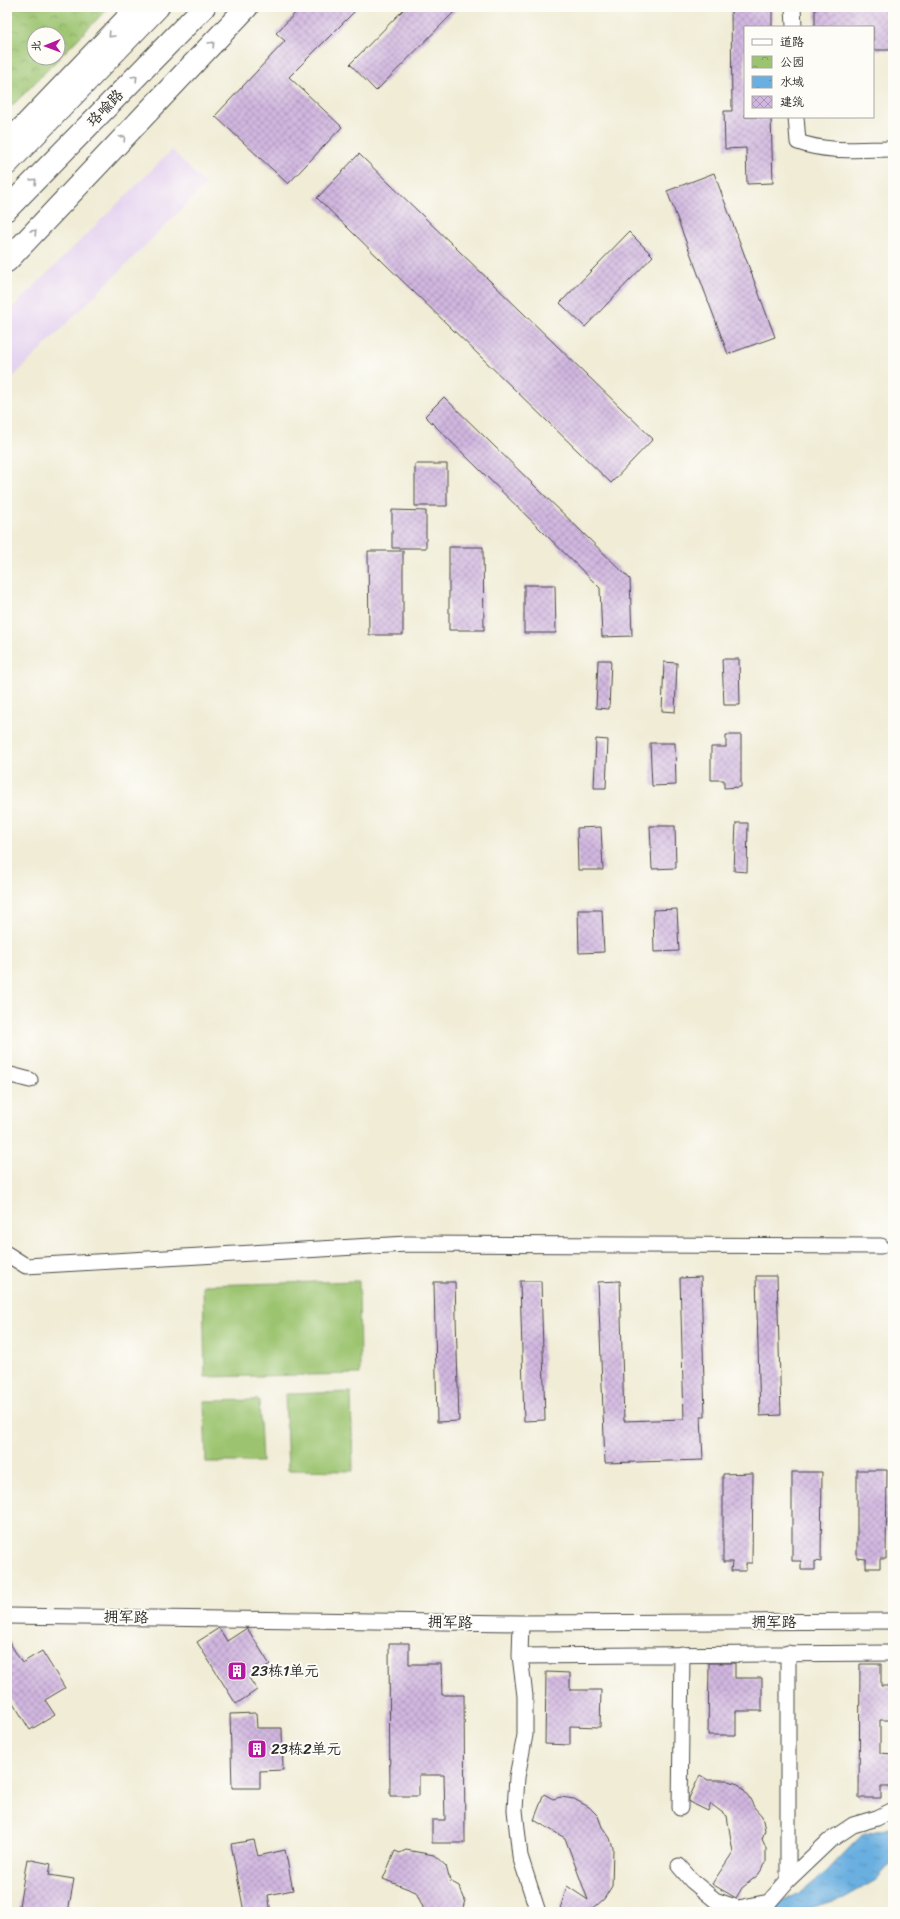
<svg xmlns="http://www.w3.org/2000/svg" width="900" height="1919" font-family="Sriracha,'LXGW WenKai TC',sans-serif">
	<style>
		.built { fill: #e5d3f0 }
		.green { fill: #9cc46f; stroke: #64784d }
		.park { fill: url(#park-crowns); stroke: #64784d; fill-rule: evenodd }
		.water { fill: url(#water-ripples); stroke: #4a6d86 }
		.building { fill: url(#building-cross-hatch) }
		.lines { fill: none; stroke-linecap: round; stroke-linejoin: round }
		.minor-casing { stroke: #494845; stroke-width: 17 }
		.primary-casing { stroke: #494845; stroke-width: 24 }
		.trunk-casing { stroke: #494845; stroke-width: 24 }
		.minor { stroke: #fff; stroke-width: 15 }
		.primary { stroke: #fff; stroke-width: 22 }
		.trunk { stroke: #fff; stroke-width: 22 }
		.oneway { stroke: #a0a0a0 }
		.labels { text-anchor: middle; stroke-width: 4; stroke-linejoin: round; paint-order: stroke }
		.street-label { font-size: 15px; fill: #2b2b2b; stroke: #fdfcf7 }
		.poi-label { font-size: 15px; fill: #2b2b2b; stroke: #fdfcf7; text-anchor: start }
	</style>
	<defs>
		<pattern id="park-crowns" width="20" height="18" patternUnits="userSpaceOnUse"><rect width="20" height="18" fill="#9cc46f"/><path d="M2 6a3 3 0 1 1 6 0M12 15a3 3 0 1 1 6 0" fill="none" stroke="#7f9f5b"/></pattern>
		<pattern id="water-ripples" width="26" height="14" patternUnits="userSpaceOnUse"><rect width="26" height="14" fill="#69afe0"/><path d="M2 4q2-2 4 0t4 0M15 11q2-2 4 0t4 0" fill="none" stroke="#578fb6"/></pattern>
		<pattern id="building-cross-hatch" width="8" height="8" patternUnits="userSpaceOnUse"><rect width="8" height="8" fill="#d1b7e0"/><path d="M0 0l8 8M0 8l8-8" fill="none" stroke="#aa95b6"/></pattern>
	</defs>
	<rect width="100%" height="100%" fill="#fdfcf7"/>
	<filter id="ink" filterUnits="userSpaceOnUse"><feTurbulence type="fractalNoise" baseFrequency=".025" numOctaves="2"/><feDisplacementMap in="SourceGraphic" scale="8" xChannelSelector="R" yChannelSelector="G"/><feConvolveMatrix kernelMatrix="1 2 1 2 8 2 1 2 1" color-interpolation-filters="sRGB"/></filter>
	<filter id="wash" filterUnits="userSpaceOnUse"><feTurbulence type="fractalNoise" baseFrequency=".012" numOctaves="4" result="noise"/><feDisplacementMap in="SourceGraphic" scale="16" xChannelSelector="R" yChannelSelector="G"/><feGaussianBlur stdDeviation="0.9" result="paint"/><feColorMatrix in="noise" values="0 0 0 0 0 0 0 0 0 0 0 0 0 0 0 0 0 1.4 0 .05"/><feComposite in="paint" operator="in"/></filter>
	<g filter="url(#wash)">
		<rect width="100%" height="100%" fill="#f0ecd6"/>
		<!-- built -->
		<path class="built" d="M172,150L206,185L7,383V313Z"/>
		<!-- green -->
		<path class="green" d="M359,1281L360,1374L205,1377L203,1285Z
			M351,1392L353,1471L288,1470L285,1394Z
			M259,1400L262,1462H206L204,1401Z"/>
		<!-- park -->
		<path class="park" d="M7,7H109L7,111ZM34,34H58V58H34Z"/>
		<!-- water -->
		<path class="water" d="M893,1826V1861L876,1880L844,1898L795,1912H745L771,1907L802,1892L826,1872L862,1835Z"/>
		<g id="blocks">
			<!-- building -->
			<path class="building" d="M301,7H359L289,77L342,127L288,184L215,116L285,41L276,33Z
				M406,7H459L376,91L350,64Z
				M731,7H772V27H745V117H771L773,183L747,184L746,148L725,149L724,111H732Z
				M815,7H893V50H873V27H815Z
				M359,154L653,439L611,483L317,198Z
				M714,173L775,337L728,354L667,191Z
				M629,232L653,256L585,327L560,303Z
				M444,397L630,579L632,636L602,637L600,588L425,416Z
				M415,464H447V506H415Z
				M392,510L426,511V548H392Z
				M449,547H483L484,630H449Z
				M368,551H403V635H369Z
				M524,585H555L556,633H524Z
				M722,659H739L740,705H724Z
				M598,660H611L609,709L596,708Z
				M664,662L677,663L675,712L662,711Z
				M726,735H741V787L724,788V780H711V747H726Z
				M596,739L608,740L606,788H594Z
				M650,743H675L676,785L652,786Z
				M736,823H748L747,872L734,871Z
				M650,826H675L676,868L652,869Z
				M601,827L603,870H578L577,828Z
				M677,909L679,951L654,952L653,910Z
				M578,910H602L604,952L579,953Z
				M756,1276H777L781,1415L760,1416Z
				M701,1277L705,1417H701L703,1460L605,1463L598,1282L620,1281L624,1421L684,1419L680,1278Z
				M520,1281H541L545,1420L524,1421Z
				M434,1282H455L459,1421L437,1422Z
				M857,1470H887L886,1559H880V1568H866V1559L857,1558Z
				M792,1472H822L821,1562L815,1561V1570H801V1561H792Z
				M753,1473L752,1563H746V1571H731L732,1562H723V1474Z
				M219,1628L227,1641L247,1628L270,1665L249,1678L257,1690L236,1704L197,1642Z
				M7,1638L22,1663L42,1651L65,1688L45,1700L55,1715L30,1730L7,1693Z
				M389,1643H409V1664H441L442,1695H464L465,1843H432V1820H445L444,1775H419V1796H390Z
				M709,1663H735V1678H762V1711H736V1735H708Z
				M860,1664H881V1686H893V1720H880V1753L893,1754V1787H881V1798H859Z
				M546,1672L570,1673V1690H601L600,1727L570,1726V1745L545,1744Z
				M256,1713L257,1728H282L283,1770L260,1771V1788H232L230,1714Z
				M700,1775L708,1780H726L738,1784L749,1797L754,1807L762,1816L765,1830L762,1839L766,1848V1863L758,1875L742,1888L736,1898L712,1884L733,1852L727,1816L711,1804L708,1811L689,1802V1798Z
				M544,1794L553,1799L561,1797L574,1799L589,1807L598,1816L602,1827L610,1838L613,1848L612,1886L604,1899L589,1912H566L560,1909L567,1886L588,1900L565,1838L534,1820Z
				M254,1840L258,1856L285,1850L293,1890L268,1895L271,1912H244L231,1844Z
				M406,1850L434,1855L446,1866L450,1881L459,1886L465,1900L462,1912H425L416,1892L383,1879L395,1851L400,1853Z
				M27,1859L51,1864L49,1875L74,1879L68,1912H18Z"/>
		</g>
	</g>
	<g filter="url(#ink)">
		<use href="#blocks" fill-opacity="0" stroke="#494845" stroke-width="1"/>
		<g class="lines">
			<defs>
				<path id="minor" d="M793,7L794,27
					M796,117L798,142C828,153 862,149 893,149
					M7,1074L30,1080
					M7,1254L26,1266L407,1244L881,1246
					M7,1616L521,1623L893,1621
					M521,1623L520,1656L525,1696V1735L517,1777L515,1810L520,1856L538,1912
					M520,1656L893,1653
					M680,1808L682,1654
					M679,1866L692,1881L715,1900L738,1908L769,1902L788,1880L829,1841L853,1825L877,1818L893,1810
					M788,1880V1653"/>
				<path id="primary" d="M7,144L138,7
					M7,261L247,7"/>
				<path id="trunk" d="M7,164L158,7
					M7,209L204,7"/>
			</defs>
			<!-- minor casing -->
			<use href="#minor" class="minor-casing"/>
			<!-- primary casing -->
			<use href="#primary" class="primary-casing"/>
			<!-- trunk casing -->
			<use href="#trunk" class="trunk-casing"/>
			<!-- minor -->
			<use href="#minor" class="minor"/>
			<!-- primary -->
			<use href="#primary" class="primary"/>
			<!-- trunk -->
			<use href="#trunk" class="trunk"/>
		</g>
		<!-- one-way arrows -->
		<defs><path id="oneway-chevron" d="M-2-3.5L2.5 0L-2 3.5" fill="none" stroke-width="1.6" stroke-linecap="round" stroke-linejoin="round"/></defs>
		<g class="oneway">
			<use href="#oneway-chevron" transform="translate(111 35) rotate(133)"/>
			<use href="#oneway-chevron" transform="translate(212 44) rotate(-46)"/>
			<use href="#oneway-chevron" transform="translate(135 78) rotate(-46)"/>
			<use href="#oneway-chevron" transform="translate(123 138) rotate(-46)"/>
			<use href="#oneway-chevron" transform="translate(34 181) rotate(-46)"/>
			<use href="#oneway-chevron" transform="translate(34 232) rotate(-47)"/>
		</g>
	</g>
	<!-- icons -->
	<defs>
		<symbol id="building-square" viewBox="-11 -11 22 22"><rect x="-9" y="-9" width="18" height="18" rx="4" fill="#b5179e" stroke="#fdfcf7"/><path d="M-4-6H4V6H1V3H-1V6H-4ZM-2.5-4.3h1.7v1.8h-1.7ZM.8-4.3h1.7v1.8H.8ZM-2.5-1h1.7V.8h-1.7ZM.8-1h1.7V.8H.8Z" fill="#fff"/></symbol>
	</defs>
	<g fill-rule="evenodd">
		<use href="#building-square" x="226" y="1660" width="22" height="22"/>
		<use href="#building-square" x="246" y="1738" width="22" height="22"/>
	</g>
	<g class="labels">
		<!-- street labels -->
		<g class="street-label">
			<text transform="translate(105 108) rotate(-46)" y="5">珞喻路</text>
			<text transform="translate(126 1617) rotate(1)" y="5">拥军路</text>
			<text transform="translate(450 1622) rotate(1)" y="5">拥军路</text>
			<text x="774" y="1627">拥军路</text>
		</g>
		<!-- poi labels -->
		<g class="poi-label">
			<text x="251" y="1676">23栋1单元</text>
			<text x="271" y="1754">23栋2单元</text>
		</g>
	</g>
	<!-- margin -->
	<rect width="900" height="1919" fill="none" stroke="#fdfcf7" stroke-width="24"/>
	<!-- legend -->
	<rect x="744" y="26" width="130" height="92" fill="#fdfcf7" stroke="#a9a8a5"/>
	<rect x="752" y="39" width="20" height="6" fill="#ffffff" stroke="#a9a8a5"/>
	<text x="780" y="46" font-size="12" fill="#2b2b2b">道路</text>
	<rect x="752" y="56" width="20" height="12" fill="url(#park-crowns)" stroke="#a9a8a5"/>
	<text x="780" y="66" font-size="12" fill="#2b2b2b">公园</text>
	<rect x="752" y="76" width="20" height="12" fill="url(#water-ripples)" stroke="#a9a8a5"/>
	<text x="780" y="86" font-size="12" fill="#2b2b2b">水域</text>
	<rect x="752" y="96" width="20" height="12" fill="url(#building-cross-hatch)" stroke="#a9a8a5"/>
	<text x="780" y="106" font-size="12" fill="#2b2b2b">建筑</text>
	<!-- north arrow -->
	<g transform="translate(46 46) rotate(269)"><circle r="19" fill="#fdfcf7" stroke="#a9a8a5"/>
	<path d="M0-3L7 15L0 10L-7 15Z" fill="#b5179e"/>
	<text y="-6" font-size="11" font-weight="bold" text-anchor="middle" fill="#2b2b2b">北</text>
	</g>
</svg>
